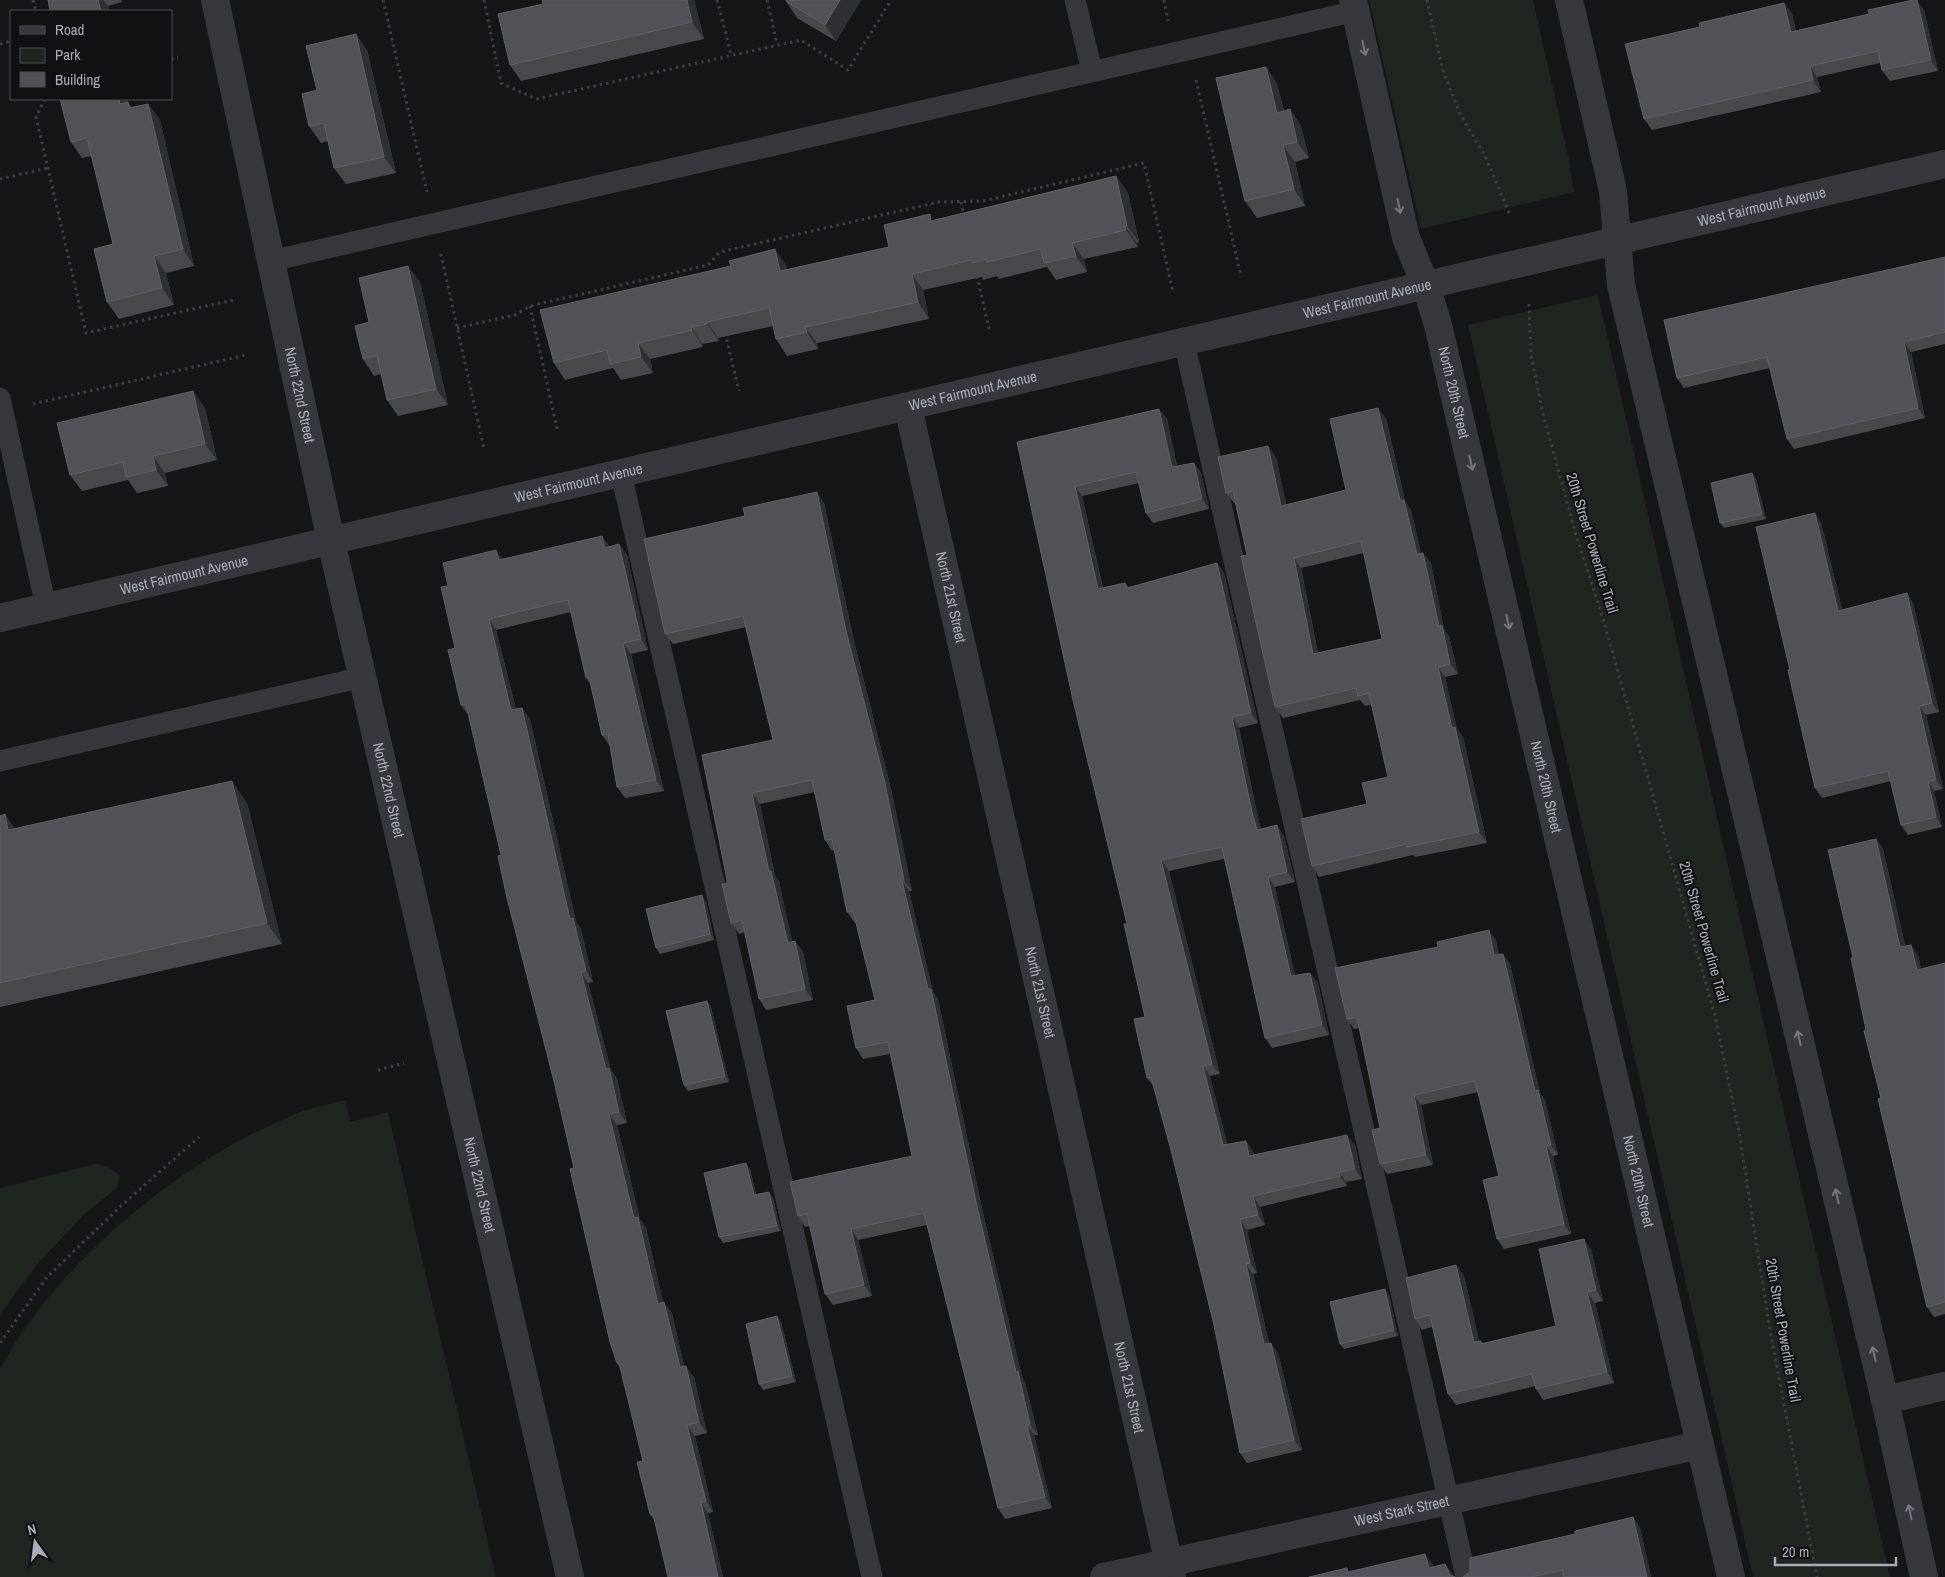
<svg xmlns="http://www.w3.org/2000/svg" width="1945" height="1577" font-family="'Archivo Narrow',sans-serif">
	<style>
		.green { fill: #1e261f }
		.lines { fill: none; stroke-linecap: round; stroke-linejoin: round }
		.path { stroke: #3d3f44; stroke-width: 3; stroke-dasharray: 2.5 4; stroke-linecap: butt }
		.service { stroke: #37383d; stroke-width: 21 }
		.minor { stroke: #37383d; stroke-width: 28 }
		.wall { fill: #47494d; fill-rule: evenodd }
		.shaded-wall { fill: #2f3033 }
		.building { fill: #525359; stroke: #5f6168; fill-rule: evenodd }
		.oneway { stroke: #757881 }
		.labels { text-anchor: middle; stroke-width: 4; stroke-linejoin: round; paint-order: stroke }
		.street-label { font-size: 15px; fill: #a8adb8; stroke: #111113 }
	</style>
	<rect width="100%" height="100%" fill="#161618"/>
	<!-- green -->
	<path class="green" d="M1369,0H1533L1568,155L1574,192L1421,229Z
		M1598,295L1890,1577H1753L1468,325Z
		M346,1100L350,1122L388,1112L496,1577H0V1369C52,1270 170,1170 271,1125C283,1120 294,1114 306,1110C319,1106 333,1103 346,1100Z
		M95,1164L107,1166L120,1176L117,1188L86,1213L38,1263L0,1314V1188Z"/>
	<g class="lines">
		<!-- path -->
		<path class="path" d="M33,0L36,11
			M383,0L427,192
			M484,0L501,83L536,99L801,40L848,70L891,0
			M717,0L731,54
			M767,0L777,44
			M1164,0L1168,21
			M1427,0L1443,71L1460,114L1485,156L1510,215
			M0,44L11,41
			M171,59L178,57
			M1196,80L1241,276
			M45,99L36,117L86,333L233,300
			M0,179L48,168
			M961,202L964,216
			M441,254L484,449
			M977,276L990,333
			M1529,304L1531,354L1542,410L1576,535L1602,615L1715,1016L1739,1132L1771,1336L1817,1577
			M530,306L558,433
			M457,328L515,315L530,306L708,265L720,252L939,202L983,201L1144,163L1173,292
			M725,333L739,391
			M33,404L246,355
			M378,1070L404,1063
			M0,1343L47,1277L121,1206L199,1137"/>
		<!-- service -->
		<path class="service" d="M1075,0L1092,71
			M271,261L1356,11
			M1184,342L1466,1577
			M0,398L46,607
			M621,473L872,1577
			M0,761L363,677"/>
		<!-- minor -->
		<g class="minor">
			<path id="s1" d="M215,0L331,541L570,1577"/>
			<path id="s2" d="M1353,0L1406,238L1426,286L1438,325L1731,1577"/>
			<path d="M1569,0L1613,191L1621,285L1885,1400L1924,1577"/>
			<path id="s3" d="M908,407L1172,1577"/>
			<path id="s4" d="M0,618L1945,164"/>
			<path d="M1885,1400L1945,1386"/>
			<path id="s5" d="M1104,1577L1700,1445"/>
		</g>
	</g>
	<!-- wall -->
	<path class="wall" d="M48,0H121L122,2L108,6L109,11H50Z
		M694,0L704,39L521,81L510,65Z
		M861,0L836,41L797,18L786,1Z
		M1784,3L1792,14L1796,31L1924,10L1938,71L1890,81L1882,70L1880,63L1817,77L1821,92L1652,130L1644,119L1700,27Z
		M367,50L396,173L346,184L334,168L328,141L321,143L309,126L317,90Z
		M1266,67L1277,84L1284,111L1290,109L1301,126L1309,158L1295,162L1305,206L1257,218L1245,201Z
		M128,102L132,108L148,104L160,120L194,266L166,273L174,305L119,319L107,302L113,244L92,156L82,158L71,142Z
		M1116,176L1128,193L1139,242L1137,243L1138,247L1084,259L1087,272L1056,280L1047,267L999,279L997,276L983,280L982,277L923,290L929,319L817,343L818,349L787,356L776,339L773,326L718,338L719,341L702,344L703,347L650,359L653,373L621,380L613,368L565,380L554,363L786,265L787,270L889,247L934,220Z
		M1945,257V344L1911,352L1925,418L1794,449L1787,439L1770,368L1684,388L1677,378Z
		M420,282L448,405L398,416L387,400L381,374L374,376L363,359L369,322Z
		M205,408L217,460L165,473L168,486L137,493L128,480L82,491L70,475Z
		M1159,409L1167,419L1177,466L1194,463L1201,473L1209,509L1153,523L1146,513L1139,483L1082,496L1103,588L1125,583L1129,588L1217,563L1224,573L1258,723L1239,728L1259,822L1261,829L1284,836L1295,882L1275,887L1295,976L1310,973L1318,983L1329,1035L1272,1048L1265,1038L1224,859L1169,871L1220,1074L1210,1076L1227,1144L1253,1151L1254,1155L1355,1145L1362,1179L1346,1182L1347,1186L1260,1207L1265,1225L1247,1230L1257,1273L1253,1274L1269,1343L1278,1353L1302,1450L1247,1463L1240,1453L1214,1325L1172,1154L1154,1087L1147,1078L1145,1017L1127,924L1017,442Z
		M1386,418L1405,501L1411,510L1421,553H1423L1431,563L1444,629L1449,636L1458,674L1445,677L1457,729L1463,737L1487,843L1415,857L1413,855L1319,877L1312,866L1367,804L1388,777L1371,705L1365,706L1360,700L1283,718L1275,707L1247,555L1235,503H1234L1226,493L1276,457L1286,505L1346,490ZM1364,553L1382,639L1318,653L1301,568Z
		M1752,473L1756,479L1766,519L1724,528L1720,523Z
		M824,503L854,641L892,793L912,891H909L933,992L938,999L983,1213L1022,1377L1025,1382L1038,1435H1034L1052,1508L1005,1519L998,1508L927,1225L858,1240L872,1296L833,1305L825,1294L810,1226L805,1227L798,1216L912,1156L890,1054L863,1059L856,1048L875,1000L856,923H855L847,912L834,850L832,851L825,840L815,792L760,804L775,876L779,881L792,942L795,941L803,952L813,1000L766,1010L759,999L745,932L739,934L731,923L727,880L702,755L773,740L746,627L673,644L665,634Z
		M1821,522L1842,610L1907,593L1913,603L1939,712L1926,715L1943,789L1934,791L1942,827L1908,835L1901,825L1891,781L1822,798L1815,788L1790,670Z
		M619,544L627,555L648,650L631,654L664,791L625,798L617,787L610,746L602,735L591,685L586,678L571,612L496,630L516,709L522,708L530,719L576,922L581,929L593,982L588,983L611,1070L617,1079L627,1123L617,1125L640,1219L646,1228L663,1302L672,1313L684,1366L694,1377L707,1433L695,1436L713,1512L708,1513L723,1577H668L655,1521L650,1514L643,1461L621,1369L617,1363L574,1168L469,716L461,705L448,586Z
		M247,803L282,944L0,1007V816L15,829Z
		M1876,839L1883,849L1905,946L1918,955L1921,969L1945,963V1314L1934,1317L1927,1307L1866,1030L1853,958Z
		M706,901L714,940L660,954L656,948Z
		M1496,940L1499,955L1503,954L1510,964L1540,1093L1545,1100L1558,1155L1553,1156L1571,1234L1504,1249L1497,1239L1499,1176L1478,1092L1421,1105L1433,1165L1387,1174L1380,1164V1128L1359,1028L1354,1029L1347,1019Z
		M707,1001L711,1007L729,1082L688,1091L684,1085Z
		M750,1169L756,1195L769,1192L773,1198L781,1231L723,1243L719,1237Z
		M1591,1249L1603,1301L1595,1303L1614,1383L1543,1400L1536,1389L1535,1386L1456,1405L1448,1394L1432,1327L1422,1330L1415,1319L1456,1265L1464,1276L1479,1341L1483,1343L1556,1326Z
		M1389,1295L1398,1336L1344,1349L1340,1344Z
		M777,1316L781,1322L796,1382L763,1390L759,1384Z
		M1633,1517L1640,1528L1651,1577H1463L1575,1534Z"/>
	<!-- shaded-wall -->
	<path class="shaded-wall" d="M98,0H103L108,6L109,11H101Z
		M687,0H694L704,39L692,22Z
		M840,0H861L836,41L825,25Z
		M1917,0L1924,10L1938,71L1931,60Z
		M1784,3L1792,14L1798,43L1791,32Z
		M356,34L367,50L396,173L384,157Z
		M1810,66L1817,77L1821,92L1813,80Z
		M1266,67L1277,84L1288,129L1277,113Z
		M119,99H127L131,121L120,104Z
		M148,104L160,120L194,266L183,249Z
		M1290,109L1301,126L1309,158L1297,142Z
		M1283,145L1295,162L1305,206L1294,189Z
		M1116,176L1128,193L1139,242L1127,226Z
		M1125,226L1137,243L1138,247L1126,230Z
		M1072,243L1084,259L1087,272L1076,256Z
		M775,249L786,265L791,288L780,271Z
		M154,256L166,273L174,305L162,288Z
		M408,266L420,282L448,405L436,389Z
		M912,274L923,290L929,319L918,302Z
		M707,322L718,338L719,341L707,324Z
		M691,327L702,344L703,347L692,330Z
		M805,327L817,343L818,349L807,332Z
		M1904,342L1911,352L1925,418L1918,408Z
		M638,343L650,359L653,373L641,357Z
		M193,391L205,408L217,460L205,444Z
		M1378,408L1386,418L1405,501L1411,510L1424,565L1417,554L1400,500Z
		M1159,409L1167,419L1179,478L1172,467Z
		M1268,446L1276,457L1289,516L1281,506Z
		M153,456L165,473L168,486L156,470Z
		M1194,463L1201,473L1209,509L1202,499Z
		M1752,473L1756,479L1766,519L1762,514Z
		M1075,486L1082,496L1105,600L1098,589Z
		M817,492L824,503L854,641L892,793L912,891L904,880L846,631Z
		M1815,513L1821,522L1845,621L1838,611Z
		M602,536L610,547L605,548Z
		M619,544L627,555L648,650L641,639Z
		M496,550L504,561L499,560Z
		M1423,553L1431,563L1444,629L1449,636L1458,674L1450,664L1439,626Z
		M1294,558L1301,568L1320,664L1313,654Z
		M1217,563L1224,573L1258,723L1251,713Z
		M1907,593L1913,603L1939,712L1932,703Z
		M489,619L496,630L519,721L511,710Z
		M623,643L631,654L664,791L656,780Z
		M1438,667L1445,677L1457,729L1463,737L1487,843L1479,832L1452,728Z
		M1919,706L1926,715L1943,789L1936,780Z
		M522,708L530,719L576,922L581,929L593,982L586,971L570,919Z
		M1232,717L1239,728L1259,822L1264,840L1257,830L1252,812Z
		M232,781L247,803L282,944L267,923Z
		M1928,781L1934,791L1942,827L1936,817Z
		M752,793L760,804L775,876L779,881L795,954L788,943L769,871Z
		M5,814L20,836L8,830Z
		M1277,825L1284,836L1295,882L1287,872Z
		M1876,839L1883,849L1908,957L1900,947Z
		M1161,860L1169,871L1220,1074L1212,1064Z
		M1268,877L1275,887L1298,987L1291,976Z
		M902,881L909,891L933,992L938,999L983,1213L1022,1377L1025,1382L1038,1435L1030,1424L1016,1372L976,1202L928,989Z
		M702,895L706,901L714,940L710,934Z
		M1489,930L1496,940L1501,965L1494,955Z
		M795,941L803,952L813,1000L805,989Z
		M1911,945L1918,955L1924,980L1917,970Z
		M1503,954L1510,964L1540,1093L1545,1100L1558,1155L1551,1145L1535,1091Z
		M581,972L588,983L611,1070L617,1079L627,1123L619,1112L606,1069Z
		M1310,973L1318,983L1329,1035L1322,1025Z
		M707,1001L711,1007L729,1082L725,1076Z
		M1203,1066L1210,1076L1230,1155L1223,1145Z
		M1414,1095L1421,1105L1433,1165L1426,1155Z
		M609,1114L617,1125L640,1219L646,1228L666,1315L658,1304L634,1218Z
		M1347,1135L1355,1145L1362,1179L1355,1169Z
		M1246,1141L1253,1151L1256,1166L1249,1156Z
		M1546,1146L1553,1156L1571,1234L1564,1224Z
		M746,1163L750,1169L758,1201L754,1195Z
		M1339,1172L1346,1182L1347,1186L1340,1176Z
		M769,1192L773,1198L781,1231L777,1226Z
		M1253,1196L1260,1207L1265,1225L1258,1215Z
		M1240,1219L1247,1230L1257,1273L1250,1263Z
		M851,1229L858,1240L872,1296L864,1285Z
		M1584,1239L1591,1249L1603,1301L1596,1290Z
		M1246,1264L1253,1274L1272,1355L1264,1344Z
		M1456,1265L1464,1276L1482,1353L1474,1342Z
		M1385,1289L1389,1295L1398,1336L1394,1330Z
		M1587,1292L1595,1303L1614,1383L1607,1372Z
		M664,1302L672,1313L687,1378L680,1367Z
		M777,1316L781,1322L796,1382L792,1376Z
		M1271,1343L1278,1353L1302,1450L1294,1440Z
		M686,1366L694,1377L707,1433L699,1422Z
		M687,1425L695,1436L713,1512L706,1501Z
		M1027,1425L1034,1435L1052,1508L1045,1497Z
		M701,1502L708,1513L723,1577H718Z
		M1633,1517L1640,1528L1651,1577H1647Z
		M1425,1554L1433,1564L1436,1577L1429,1568Z
		M1445,1564L1453,1574L1454,1577L1450,1575Z"/>
	<!-- building -->
	<path class="building" d="M48,0H98L101,11H50Z
		M542,0H687L692,22L510,65L498,14L543,4Z
		M786,0H840L825,25L786,1Z
		M1913,0H1917L1931,60L1882,70L1878,51L1810,66L1813,80L1644,119L1625,44L1700,27L1699,23L1784,3L1791,32L1869,14L1868,10Z
		M356,34L384,157L334,168L324,123L309,126L302,94L317,90L306,46Z
		M1266,67L1277,113L1290,109L1297,142L1283,145L1294,189L1245,201L1216,78Z
		M60,99H119L120,104L128,102L129,108L148,104L183,249L154,256L162,288L107,302L94,249L113,244L87,138L71,142Z
		M1116,176L1127,226H1125L1126,230L1072,243L1076,256L1044,263L1041,249L987,262L986,259L972,263L971,260L912,274L918,302L805,327L807,332L776,339L769,308L707,322V324L691,327L692,330L638,343L641,357L610,364L607,350L554,363L540,310L731,266L729,261L775,249L780,271L889,247L884,225L930,214L931,221Z
		M1945,257V332L1904,342L1918,408L1787,439L1767,357L1677,378L1664,320Z
		M408,266L436,389L387,400L377,356L363,359L355,326L369,322L359,278Z
		M193,391L205,444L153,456L156,470L126,477L123,462L70,475L57,423Z
		M1378,408L1400,500H1404L1417,554L1423,553L1439,626L1442,625L1450,664L1438,667L1452,728L1455,727L1479,832L1407,847V844L1312,866L1301,819L1367,804L1362,783L1388,777L1369,693L1358,696L1356,688L1275,707L1241,556L1247,555L1233,491L1226,493L1218,457L1268,446L1281,506L1346,490L1330,419ZM1361,541L1382,639L1313,654L1294,558Z
		M1159,409L1172,467L1194,463L1202,499L1146,513L1136,472L1075,486L1098,589L1125,583L1127,588L1217,563L1251,713L1232,717L1252,812L1257,830L1277,825L1287,872L1268,877L1291,976L1310,973L1322,1025L1265,1038L1222,847L1161,860L1212,1064L1203,1066L1223,1145L1246,1141L1249,1156L1347,1135L1355,1169L1339,1172L1340,1176L1253,1196L1258,1215L1240,1219L1250,1263L1246,1264L1264,1344L1271,1343L1294,1440L1240,1453L1214,1325L1172,1154L1151,1077L1147,1078L1134,1019L1145,1017L1124,924H1127L1073,700L1017,442Z
		M1752,473L1762,514L1720,523L1711,483Z
		M817,492L846,631L885,783L904,880L902,881L928,989H931L976,1202L1016,1372L1018,1371L1030,1424L1027,1425L1045,1497L998,1508L924,1213L851,1229L864,1285L825,1294L807,1214L798,1216L790,1182L912,1156L888,1042L856,1048L847,1006L875,1000L853,911L847,912L832,839L825,840L812,780L752,793L769,871H771L788,943L795,941L805,989L759,999L742,920L731,923L722,884L727,883V880L702,755L773,740L743,616L665,634L644,539L745,516L743,508Z
		M1815,513L1838,611L1907,593L1932,703L1919,706L1936,780L1928,781L1936,817L1901,825L1888,771L1815,788L1788,670H1790L1756,527Z
		M602,536L605,548L619,544L641,639L623,643L656,780L617,787L608,734L602,735L589,677L586,678L568,600L489,619L511,710L522,708L570,919L573,918L586,971L581,972L606,1069L609,1068L619,1112L609,1114L634,1218L638,1217L658,1304L664,1302L680,1367L686,1366L699,1422L687,1425L706,1501L701,1502L718,1577H668L653,1514H650L637,1462L643,1461L619,1363H617L610,1342L570,1169L574,1168L554,1081L507,898L498,856L501,855L466,704L461,705L448,650L455,648L441,587L448,586L443,563L496,550L499,560Z
		M232,781L267,923L0,983V816L5,814L8,830Z
		M1876,839L1900,947L1911,945L1917,970L1945,963V1302L1927,1307L1878,1099L1881,1098L1864,1031L1866,1030L1851,958H1853L1828,850Z
		M702,895L710,934L656,948L646,909Z
		M1489,930L1494,955L1503,954L1535,1091L1538,1090L1551,1145L1546,1146L1564,1224L1497,1239L1483,1180L1499,1176L1475,1081L1414,1095L1426,1155L1380,1164L1372,1130L1380,1128L1357,1017L1347,1019L1335,968L1438,947L1437,942Z
		M707,1001L725,1076L684,1085L666,1011Z
		M746,1163L754,1195L769,1192L777,1226L719,1237L704,1173Z
		M1584,1239L1596,1290L1587,1292L1607,1372L1536,1389L1532,1374L1448,1394L1430,1315L1415,1319L1406,1278L1456,1265L1474,1342L1481,1341V1344L1556,1326L1539,1249Z
		M1385,1289L1394,1330L1340,1344L1330,1302Z
		M777,1316L792,1376L759,1384L746,1324Z
		M1633,1517L1647,1577H1564L1562,1570L1531,1577H1463L1470,1571V1558L1575,1534V1531Z
		M1425,1554L1429,1568L1445,1564L1450,1575L1455,1577H1309L1347,1568L1348,1572Z"/>
	<!-- one-way arrows -->
	<defs><path id="oneway-shaft" d="M-6 0H5M1.5-3L5.5 0L1.5 3" fill="none" stroke-width="1.6" stroke-linecap="round" stroke-linejoin="round" transform="scale(1.25)"/></defs>
	<g class="oneway">
		<use href="#oneway-shaft" transform="translate(1364 48) rotate(78)"/>
		<use href="#oneway-shaft" transform="translate(1399 206) rotate(78)"/>
		<use href="#oneway-shaft" transform="translate(1471 463) rotate(77)"/>
		<use href="#oneway-shaft" transform="translate(1508 622) rotate(77)"/>
		<use href="#oneway-shaft" transform="translate(1799 1038) rotate(-103)"/>
		<use href="#oneway-shaft" transform="translate(1837 1196) rotate(-103)"/>
		<use href="#oneway-shaft" transform="translate(1874 1354) rotate(-103)"/>
		<use href="#oneway-shaft" transform="translate(1910 1512) rotate(-102)"/>
	</g>
	<g class="labels">
		<!-- street labels -->
		<g class="street-label">
			<text dy="5" stroke="none"><textPath href="#s4" startOffset="1809">West Fairmount Avenue</textPath></text>
			<text dy="5" stroke="none"><textPath href="#s4" startOffset="1404">West Fairmount Avenue</textPath></text>
			<text dy="5" stroke="none"><textPath href="#s4" startOffset="999">West Fairmount Avenue</textPath></text>
			<text dy="5" stroke="none"><textPath href="#s2" startOffset="406">North 20th Street</textPath></text>
			<text dy="5" stroke="none"><textPath href="#s1" startOffset="404">North 22nd Street</textPath></text>
			<text dy="5" stroke="none"><textPath href="#s4" startOffset="594">West Fairmount Avenue</textPath></text>
			<text transform="translate(1592 543) rotate(73)" y="5">20th Street Powerline Trail</text>
			<text dy="5" stroke="none"><textPath href="#s4" startOffset="189">West Fairmount Avenue</textPath></text>
			<text dy="5" stroke="none"><textPath href="#s3" startOffset="195">North 21st Street</textPath></text>
			<text dy="5" stroke="none"><textPath href="#s2" startOffset="811">North 20th Street</textPath></text>
			<text dy="5" stroke="none"><textPath href="#s1" startOffset="809">North 22nd Street</textPath></text>
			<text transform="translate(1704 932) rotate(74)" y="5">20th Street Powerline Trail</text>
			<text dy="5" stroke="none"><textPath href="#s3" startOffset="600">North 21st Street</textPath></text>
			<text dy="5" stroke="none"><textPath href="#s2" startOffset="1216">North 20th Street</textPath></text>
			<text dy="5" stroke="none"><textPath href="#s1" startOffset="1214">North 22nd Street</textPath></text>
			<text transform="translate(1783 1330) rotate(80)" y="5">20th Street Powerline Trail</text>
			<text dy="5" stroke="none"><textPath href="#s3" startOffset="1005">North 21st Street</textPath></text>
			<text dy="5" stroke="none"><textPath href="#s5" startOffset="305">West Stark Street</textPath></text>
		</g>
	</g>
	<!-- legend -->
	<rect x="10" y="10" width="162" height="90" fill="#111113" stroke="#4d4f55"/>
	<rect x="20" y="26" width="25" height="8" fill="#37383d" stroke="#4d4f55"/>
	<text x="55" y="35" font-size="15" fill="#a8adb8">Road</text>
	<rect x="20" y="48" width="25" height="15" fill="#1e261f" stroke="#4d4f55"/>
	<text x="55" y="60" font-size="15" fill="#a8adb8">Park</text>
	<rect x="20" y="72" width="25" height="15" fill="#525359" stroke="#4d4f55"/>
	<text x="55" y="85" font-size="15" fill="#a8adb8">Building</text>
	<!-- north arrow -->
	<g transform="translate(35 1542) rotate(346)" stroke="#111113" stroke-width="4" paint-order="stroke">
	<path d="M0-4L9 19L0 12L-9 19Z" fill="#a8adb8"/>
	<text y="-8" font-size="14" font-weight="bold" text-anchor="middle" fill="#a8adb8">N</text>
	</g>
	<!-- scale -->
	<path d="M1775 1557v8h121v-8" fill="none" stroke="#a8adb8" stroke-width="2.5"/>
	<text x="1782" y="1557" font-size="15" fill="#a8adb8" stroke="#111113" stroke-width="4" paint-order="stroke">20 m</text>
</svg>
